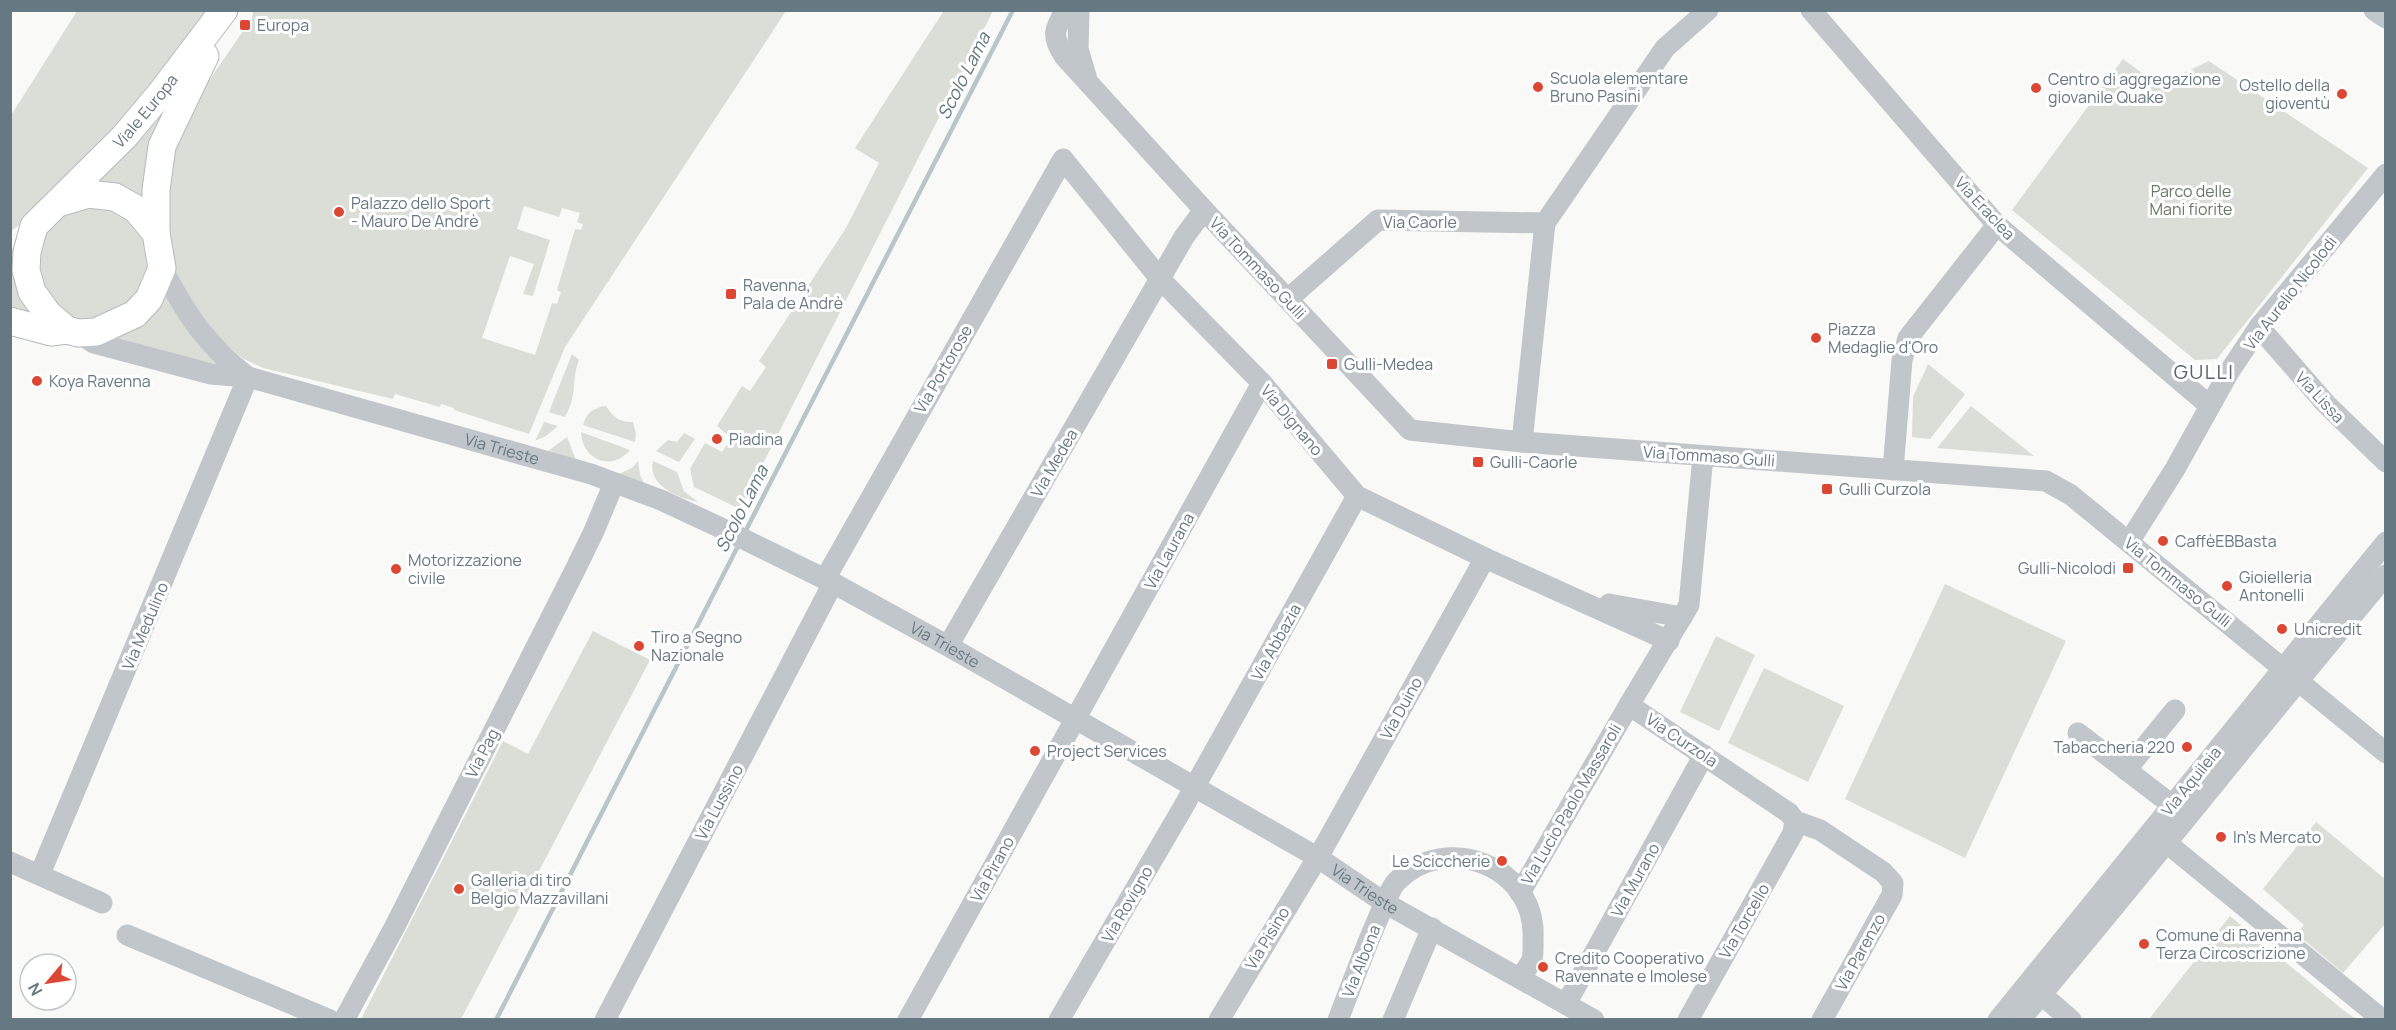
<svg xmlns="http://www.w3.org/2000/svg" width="2396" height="1030" font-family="Manrope,sans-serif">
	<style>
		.green { fill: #daded6; fill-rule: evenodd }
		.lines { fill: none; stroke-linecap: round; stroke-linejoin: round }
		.stream { stroke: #b7c6c8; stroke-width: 4.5 }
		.major-casing { stroke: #b4babd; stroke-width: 29 }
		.minor { stroke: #c0c6c9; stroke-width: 21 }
		.major { stroke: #fff; stroke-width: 27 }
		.poi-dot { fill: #dc4734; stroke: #fff; stroke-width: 2 }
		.labels { text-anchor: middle; stroke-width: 6; stroke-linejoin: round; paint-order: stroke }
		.poi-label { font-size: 16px; fill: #667881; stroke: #fff; text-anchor: start }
		.street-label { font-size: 16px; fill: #667881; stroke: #fff }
		.park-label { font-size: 16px; fill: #6a7964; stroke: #fff }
		.water-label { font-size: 18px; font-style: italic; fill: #60777b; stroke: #fff }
		.quarter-label { font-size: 20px; letter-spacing: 1.5px; fill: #57666c; stroke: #fff }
	</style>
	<rect width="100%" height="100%" fill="#f9f9f7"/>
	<!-- green -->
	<path class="green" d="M77,11H208L113,135L29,218L11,231L10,117Z
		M253,11H786L565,347L529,434L454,410V408L441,404L440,407L395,394L393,399L263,368L242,358L221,340L194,309L177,276L165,245V171L184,117L252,18ZM524,206L559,217L562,208L580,213L577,222L583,224L581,230L575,229L557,290L561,292L557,304L552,303L535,355L482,338L510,256L534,264L523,294L533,296L550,240L517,229Z
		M942,11H993L740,509L694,487L690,469L705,443L722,452L731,438L717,426L742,386L750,391L766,367L759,361L846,228L879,163L855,148L943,12Z
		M2123,59L2158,85L2209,61L2368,168L2217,359L2195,360L2012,210Z
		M182,75L146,207L89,188Z
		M79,204L118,210L144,236L149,255V274L130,306L95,321L76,319L59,311L35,280L46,224Z
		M19,243L47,322L11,313V250Z
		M164,290L223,366L109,339Z
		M572,354L579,360C571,380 578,395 565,417L549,412Z
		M1928,364L1965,394L1930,439L1912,437L1913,397Z
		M606,406C613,417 620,423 633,422L636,434L635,442L583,425C587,412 593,408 606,406Z
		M1971,406L2034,456L1937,448Z
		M544,422L558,426L546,436L535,441Z
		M581,432L630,450C612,472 582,460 581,432Z
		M684,433L695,439L679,462L656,451L668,440L677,442Z
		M567,437L576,460L548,451Z
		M638,461L640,475L644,483L619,474L632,468Z
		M653,461L677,472L684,491L698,502C679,498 647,486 653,461Z
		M1945,584L2066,641L1965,858L1845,799Z
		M593,631L650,660L461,1019H361L503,741L528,754Z
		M1716,636L1755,655L1719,731L1680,712Z
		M1764,668L1844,706L1808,782L1728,743Z
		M2316,822L2385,879V924L2343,973L2297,934L2304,925L2263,889Z
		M2230,916L2343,1010L2356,1019H2149Z"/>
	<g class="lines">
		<!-- stream -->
		<path class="stream" d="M744,534L1013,10
			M496,1020L739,544"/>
		<defs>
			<g id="major">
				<path id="s2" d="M58,203L88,194L115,197L136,209L156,233L162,268L149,299L135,314L96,332L78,333L67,330L48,314L32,292L26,270L27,252L34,226L124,137L161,93L224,10"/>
				<path d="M156,233V190L162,146L205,56"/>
				<path d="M10,321L51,332L67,330"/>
			</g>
		</defs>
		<!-- major casing -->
		<use href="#major" class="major-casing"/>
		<!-- minor -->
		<g class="minor">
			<path d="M1066,10C1054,30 1051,35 1064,56L1204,210L1410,430L1522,442L2046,481L2071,495L2386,753"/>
			<path d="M1079,10L1078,49L1086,76"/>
			<path d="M1811,10L1997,225L2210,406"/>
			<path d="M2374,10L2386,18"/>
			<path d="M162,268C186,314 206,345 248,377"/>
			<path d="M1288,299L1378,220L1545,223"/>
			<path d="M2259,327L2326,404L2386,462"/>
			<path id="s1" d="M78,333L94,343L211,374L248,377L591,474L661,500L721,528L833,583L948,646L1317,857L1385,903L1594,1020"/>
			<path d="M1522,442L1545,223L1665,48L1708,10"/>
			<path d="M1703,456L1689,605L1629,705L1789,813L1795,821L1820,830L1883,872L1893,883L1892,895L1822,1020"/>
			<path d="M1893,470L1902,360L1908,338L1997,225"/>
			<path d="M2129,542L2175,469L2229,372L2259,327L2386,174"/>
			<path d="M825,579L1063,159L1161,280L1262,383L1357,496L1485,558L1669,641"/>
			<path d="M1609,604L1682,617"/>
			<path d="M948,646L1184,237L1204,210"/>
			<path d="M2078,733L2172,805"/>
			<path d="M2126,770L2175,710"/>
			<path d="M2157,835L2383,1020"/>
			<path d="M10,862L102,903"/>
			<path d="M40,874L248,377"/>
			<path d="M1520,893L1629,705"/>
			<path d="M127,935L330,1020"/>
			<path d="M2041,994L2071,1020"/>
			<path d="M1566,1004L1704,755"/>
			<path d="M344,1020L394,928L576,568L594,531L614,483"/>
			<path d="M605,1020L833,583"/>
			<path d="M908,1020L1262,383"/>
			<path d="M1059,1020L1185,804L1357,496"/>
			<path d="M1219,1020L1325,845L1485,558"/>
			<path d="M1338,1020C1353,981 1367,942 1384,905C1387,898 1391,887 1397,881C1447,831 1537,867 1533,939C1533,946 1534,955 1531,962C1528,967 1524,972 1521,977"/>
			<path d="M1393,1020L1432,928"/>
			<path d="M1688,1020L1793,833L1795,821"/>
			<path d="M1998,1020L2386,542"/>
			<path d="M2020,1020C2144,873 2263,722 2386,575"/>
		</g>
		<!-- major -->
		<use href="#major" class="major"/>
	</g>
	<!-- markers -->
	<g class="poi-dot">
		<rect x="239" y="19" width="12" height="12" rx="3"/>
		<circle cx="1538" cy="87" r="6"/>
		<circle cx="2036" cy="88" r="6"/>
		<circle cx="2342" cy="94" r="6"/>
		<circle cx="339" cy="212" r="6"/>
		<rect x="725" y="288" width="12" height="12" rx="3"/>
		<circle cx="1816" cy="338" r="6"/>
		<rect x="1326" y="358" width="12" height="12" rx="3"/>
		<circle cx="37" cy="381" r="6"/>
		<circle cx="717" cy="439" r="6"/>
		<rect x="1472" y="456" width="12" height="12" rx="3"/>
		<rect x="1821" y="483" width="12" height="12" rx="3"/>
		<circle cx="2163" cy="541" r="6"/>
		<rect x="2122" y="562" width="12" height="12" rx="3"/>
		<circle cx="396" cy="569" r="6"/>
		<circle cx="2227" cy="586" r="6"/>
		<circle cx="2282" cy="629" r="6"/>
		<circle cx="639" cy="646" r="6"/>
		<circle cx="2187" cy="747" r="6"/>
		<circle cx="1035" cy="751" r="6"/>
		<circle cx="2221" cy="837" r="6"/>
		<circle cx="1502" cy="861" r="6"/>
		<circle cx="459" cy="889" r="6"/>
		<circle cx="2144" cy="944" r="6"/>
		<circle cx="1543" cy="967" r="6"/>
	</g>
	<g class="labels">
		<!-- poi labels -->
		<g class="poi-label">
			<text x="257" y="31">Europa</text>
			<text x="1550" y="84">Scuola elementare<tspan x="1550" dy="18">Bruno Pasini</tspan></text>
			<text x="2048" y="85">Centro di aggregazione<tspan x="2048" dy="18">giovanile Quake</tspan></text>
			<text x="2330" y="91" text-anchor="end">Ostello della<tspan x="2330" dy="18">gioventù</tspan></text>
			<text x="351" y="209">Palazzo dello Sport<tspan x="351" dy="18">- Mauro De Andrè</tspan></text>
			<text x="743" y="291">Ravenna,<tspan x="743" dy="18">Pala de Andrè</tspan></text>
			<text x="1828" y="335">Piazza<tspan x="1828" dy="18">Medaglie d'Oro</tspan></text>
			<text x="1344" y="370">Gulli-Medea</text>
			<text x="49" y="387">Koya Ravenna</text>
			<text x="729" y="445">Piadina</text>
			<text x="1490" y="468">Gulli-Caorle</text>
			<text x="1839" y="495">Gulli Curzola</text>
			<text x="2175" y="547">CaffèEBBasta</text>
			<text x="408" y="566">Motorizzazione<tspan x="408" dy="18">civile</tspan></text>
			<text x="2116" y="574" text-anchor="end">Gulli-Nicolodi</text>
			<text x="2239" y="583">Gioielleria<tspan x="2239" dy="18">Antonelli</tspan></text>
			<text x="2294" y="635">Unicredit</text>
			<text x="651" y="643">Tiro a Segno<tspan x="651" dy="18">Nazionale</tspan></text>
			<text x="2175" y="753" text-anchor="end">Tabaccheria 220</text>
			<text x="1047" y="757">Project Services</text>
			<text x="2233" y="843">In's Mercato</text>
			<text x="1490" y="867" text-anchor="end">Le Sciccherie</text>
			<text x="471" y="886">Galleria di tiro<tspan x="471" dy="18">Belgio Mazzavillani</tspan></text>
			<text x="2156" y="941">Comune di Ravenna<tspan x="2156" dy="18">Terza Circoscrizione</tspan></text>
			<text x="1555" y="964">Credito Cooperativo<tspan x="1555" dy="18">Ravennate e Imolese</tspan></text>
		</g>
		<!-- street labels -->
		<g class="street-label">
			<text dy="6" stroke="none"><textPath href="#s2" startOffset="556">Viale Europa</textPath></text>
			<text transform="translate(1985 208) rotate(47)" y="6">Via Eraclea</text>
			<text x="1420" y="228">Via Caorle</text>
			<text transform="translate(1258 268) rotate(47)" y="6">Via Tommaso Gulli</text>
			<text transform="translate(2290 293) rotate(-52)" y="6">Via Aurelio Nicolodi</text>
			<text transform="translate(943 369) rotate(-60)" y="6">Via Portorose</text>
			<text transform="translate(2320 397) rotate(47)" y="6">Via Lissa</text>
			<text transform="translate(1292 420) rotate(50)" y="6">Via Dignano</text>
			<text dy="6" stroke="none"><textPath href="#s1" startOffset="441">Via Trieste</textPath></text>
			<text transform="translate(1709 456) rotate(4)" y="6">Via Tommaso Gulli</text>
			<text transform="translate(1054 463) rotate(-60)" y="6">Via Medea</text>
			<text transform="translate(1169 551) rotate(-61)" y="6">Via Laurana</text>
			<text transform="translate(2178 582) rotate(39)" y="6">Via Tommaso Gulli</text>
			<text transform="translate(145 626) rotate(-67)" y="6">Via Medulino</text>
			<text transform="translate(1276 642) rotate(-61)" y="6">Via Abbazia</text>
			<text dy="6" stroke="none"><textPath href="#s1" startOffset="927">Via Trieste</textPath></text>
			<text transform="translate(1401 708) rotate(-61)" y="6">Via Duino</text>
			<text transform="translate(1682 740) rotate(34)" y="6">Via Curzola</text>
			<text transform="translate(482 753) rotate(-63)" y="6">Via Pag</text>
			<text transform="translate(2191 781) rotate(-51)" y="6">Via Aquileia</text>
			<text transform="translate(719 802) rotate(-62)" y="6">Via Lussino</text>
			<text transform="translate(1571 804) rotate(-60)" y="6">Via Lucio Paolo Massaroli</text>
			<text transform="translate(992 869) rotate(-61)" y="6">Via Pirano</text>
			<text transform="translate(1635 880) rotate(-61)" y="6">Via Murano</text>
			<text dy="6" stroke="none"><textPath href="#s1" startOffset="1413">Via Trieste</textPath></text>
			<text transform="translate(1127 904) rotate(-60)" y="6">Via Rovigno</text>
			<text transform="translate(1744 921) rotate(-60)" y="6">Via Torcello</text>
			<text transform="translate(1267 938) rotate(-59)" y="6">Via Pisino</text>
			<text transform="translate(1860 952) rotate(-61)" y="6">Via Parenzo</text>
			<text transform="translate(1361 961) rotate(-68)" y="6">Via Albona</text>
		</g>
		<!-- park labels -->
		<g class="park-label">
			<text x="2191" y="197">Parco delle<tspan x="2191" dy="18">Mani fiorite</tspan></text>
		</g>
		<!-- water labels -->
		<g class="water-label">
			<text transform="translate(964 76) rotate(-63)" y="6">Scolo Lama</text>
			<text transform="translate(742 509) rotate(-63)" y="6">Scolo Lama</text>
		</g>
		<!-- quarter labels -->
		<g class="quarter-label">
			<text x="2204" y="379">GULLI</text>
		</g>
	</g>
	<!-- border -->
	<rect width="2396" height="1030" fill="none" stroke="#667881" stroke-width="24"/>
	<!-- north arrow -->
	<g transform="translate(48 982) rotate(241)"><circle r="28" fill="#ffffff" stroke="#c2c9cd" stroke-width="1.5"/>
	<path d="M0-4.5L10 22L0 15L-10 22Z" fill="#dc4734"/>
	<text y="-9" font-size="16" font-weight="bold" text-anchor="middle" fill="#667881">N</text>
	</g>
</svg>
